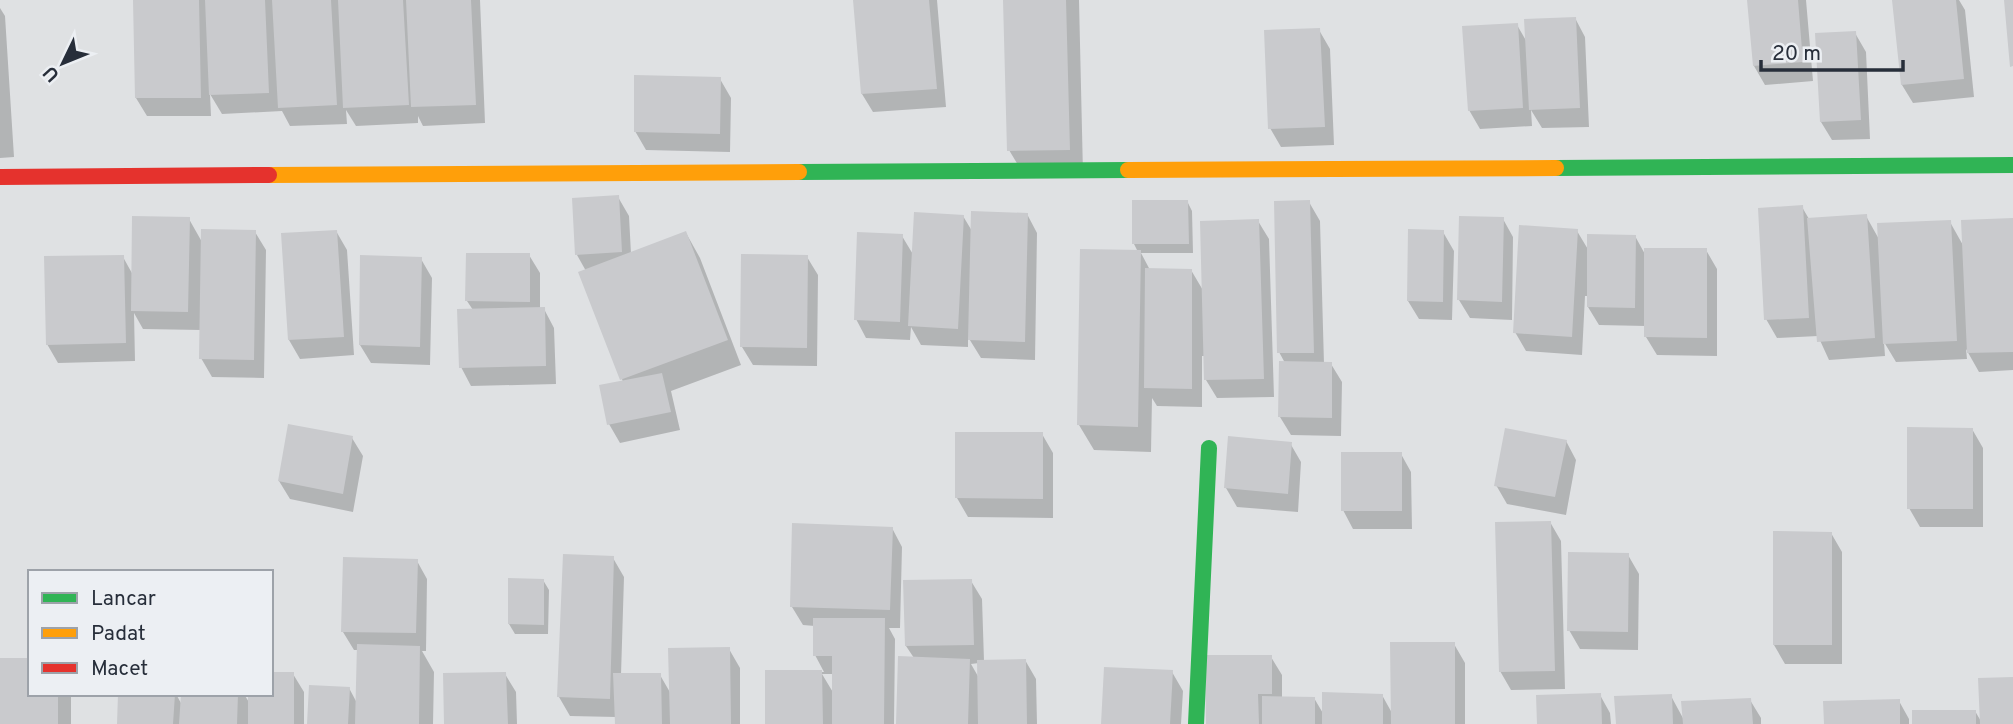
<svg xmlns="http://www.w3.org/2000/svg" width="2013" height="724" font-family="Overpass,sans-serif">
	<style>
		.shadow { fill: #0003; fill-rule: evenodd }
		.building { fill: #c9cacd }
		.lines { fill: none; stroke-linecap: round; stroke-linejoin: round }
		.fast { stroke: #30b455; stroke-width: 16 }
		.slow { stroke: #ff9f0a; stroke-width: 16 }
		.jam { stroke: #e5322d; stroke-width: 16 }
	</style>
	<rect width="100%" height="100%" fill="#dfe1e3"/>
	<!-- shadow -->
	<path class="shadow" d="M134,0H480L485,123L423,126L418,116V123L356,126L346,110L347,124L290,126L282,111L222,114L210,94L211,116H147L136,98Z
		M854,0H937L946,107L873,112L862,94Z
		M1005,0H1079L1083,174L1024,175L1009,150Z
		M1749,0H1806L1813,81L1765,85L1754,66Z
		M1894,0H1959L1965,10L1974,97L1913,103L1902,85Z
		M0,8L5,16L14,157L0,158Z
		M1575,18L1585,37L1589,127L1542,128L1531,110L1532,126L1480,129L1469,110L1517,25L1528,44Z
		M1319,30L1330,49L1334,145L1281,147L1270,128Z
		M1855,33L1866,52L1870,139L1832,140L1821,122Z
		M720,79L731,98L730,152L646,150L635,131Z
		M618,197L629,216L631,254L686,233L700,258L741,365L671,391L680,430L620,443L609,424L623,382L586,271L577,255Z
		M1187,201L1192,211L1193,253H1141L1150,270H1191L1204,292L1258,221L1269,239L1274,397L1217,398L1206,380L1205,356H1202V407L1157,406L1152,398L1151,452L1094,450L1079,425L1138,252L1134,244Z
		M1309,202L1320,221L1324,364H1331L1342,382L1341,436L1291,435L1280,417L1285,363L1279,352Z
		M1802,207L1809,219L1866,216L1880,241L1950,222L1964,247L2013,220V370L1979,372L1966,349L1967,359L1896,362L1884,342L1885,356L1829,360L1818,336L1777,338L1766,319Z
		M1027,214L1037,233L1035,360L981,358L968,337V347L921,345L911,327L910,340L866,338L856,319L902,236L914,256L963,216L972,231Z
		M189,219L202,242L255,232L266,250L264,378L212,377L201,358V330L143,329L134,313L135,361L58,363L47,344L123,257L133,275Z
		M1503,219L1513,237L1512,320L1470,318L1459,300Z
		M336,231L347,250L354,355L300,359L289,340Z
		M1577,231L1589,251L1635,236L1646,256L1706,250L1717,269V356L1657,355L1646,337V326L1599,325L1588,307V296H1585L1582,355L1526,351L1515,332Z
		M1443,232L1454,251L1452,320L1419,319L1408,301Z
		M529,255L540,273V309H544L554,328L556,384L471,386L461,367L473,310L467,301Z
		M807,257L818,275L817,366L753,365L742,347Z
		M421,259L432,278L430,365L371,363L360,345Z
		M1972,429L1983,448V527H1920L1909,508Z
		M1042,434L1053,453V518L968,517L957,498Z
		M352,438L363,456L353,512L290,499L279,481Z
		M1566,441L1576,460L1566,515L1507,504L1496,485Z
		M1290,443L1301,462L1298,512L1237,507L1226,488Z
		M1401,454L1411,472L1412,529H1353L1343,510Z
		M1550,522L1561,541L1565,689L1511,690L1500,671Z
		M892,528L902,547L900,628H889L895,639L894,724H767V672H824L815,655V626L803,625L792,607ZM822,674H834V694Z
		M1831,533L1842,552V664H1785L1774,645Z
		M1628,555L1639,574L1638,650L1580,649L1569,630Z
		M613,558L624,577L621,675H660L671,694L729,649L740,668V724H616V717L570,716L559,697Z
		M417,561L427,579L426,651H422L434,672L433,724H309L349,688L357,703L358,650H354L343,632Z
		M543,580L549,590L548,634H515L509,624Z
		M971,581L982,599L984,661L1025,660L1036,679L1037,724H898L914,658L906,646ZM979,663V678L971,664Z
		M1454,644L1465,663V724H1207L1271,657L1282,675V698H1314L1324,715L1382,695L1392,713Z
		M0,660L30,694H71V724H0Z
		M1172,672L1183,691L1181,724H1103Z
		M293,674L304,692V724H118L120,694H176L182,705V694H244L250,704L271,694Z
		M505,674L516,692L517,724H446Z
		M2013,679V724H1914L1975,711L1982,723Z
		M1600,695L1610,713L1611,724H1539Z
		M1671,696L1684,720L1750,700L1761,718V724H1617Z
		M1899,701L1909,719V724H1825Z"/>
	<!-- building -->
	<path class="building" d="M133,0H199L201,98H135Z
		M205,0H265L269,93L209,95Z
		M272,0H331L337,105L278,108Z
		M338,0H403L409,105L343,108Z
		M406,0H471L476,105L411,107Z
		M853,0H929L937,89L861,94Z
		M1003,0H1066L1070,150L1007,151Z
		M1747,0H1798L1803,62L1753,66Z
		M1892,0H1956L1964,79L1901,85Z
		M2004,0H2013V66L2010,67Z
		M1576,17L1580,108L1529,110L1524,19Z
		M1518,23L1523,108L1468,111L1462,26Z
		M1320,28L1325,127L1268,129L1264,30Z
		M1856,31L1861,120L1820,122L1815,33Z
		M634,75L721,77L720,134L634,132Z
		M619,195L622,252L575,255L572,198Z
		M1132,200H1188L1189,244H1132Z
		M1310,200L1314,353H1277L1274,201Z
		M1803,205L1809,318L1764,320L1758,208Z
		M971,211L1028,213L1025,342L968,340Z
		M914,212L964,215L958,329L908,326Z
		M1867,214L1875,338L1817,342L1807,218Z
		M132,216L190,217L188,312L131,311Z
		M1459,216L1504,217L1502,302L1457,300Z
		M2013,218V352L1967,353L1961,220Z
		M1259,219L1264,379L1204,380L1200,221Z
		M1951,220L1957,341L1883,344L1877,223Z
		M1519,225L1578,229L1572,337L1513,333Z
		M201,229L256,230L254,360L199,359Z
		M1408,229L1444,230L1443,302L1407,301Z
		M337,230L344,337L288,340L281,233Z
		M686,231L728,340L620,380L578,272Z
		M857,232L903,234L900,322L854,320Z
		M1587,234L1636,235L1635,308L1587,307Z
		M1644,248H1707V338L1644,337Z
		M1080,249L1141,250L1138,427L1077,425Z
		M466,253H530V302L465,301Z
		M741,254L808,255L807,348L740,347Z
		M124,255L126,343L46,345L44,256Z
		M360,255L422,257L420,347L359,345Z
		M1145,268L1192,269V389L1144,388Z
		M545,307L546,366L459,368L457,309Z
		M1279,361L1332,362V418L1278,417Z
		M662,373L671,412L607,425L599,385Z
		M288,424L353,436L343,494L278,481Z
		M1907,427L1973,428V509H1907Z
		M1505,428L1567,440L1555,497L1494,486Z
		M955,432H1043V499L955,498Z
		M1228,436L1292,442L1288,494L1224,488Z
		M1341,452H1402V511H1341Z
		M1551,521L1555,671L1499,672L1495,522Z
		M792,523L893,527L890,610L790,607Z
		M1773,531L1832,532V645H1773Z
		M1568,552L1629,553L1628,632L1567,631Z
		M563,554L614,556L610,699L557,697Z
		M343,557L418,559L416,633L341,632Z
		M508,578L544,579V625L508,624Z
		M972,579L974,645L905,646L903,580Z
		M813,618H885L884,724H832V656H813Z
		M1390,642H1455V724H1391Z
		M357,644L420,646L419,724H355Z
		M730,647L731,724H670L668,648Z
		M1205,655H1272V694H1258L1259,724H1206Z
		M898,656L970,659L968,724H896Z
		M0,658H30V694H58V724H0Z
		M1026,659L1027,724H978L977,660Z
		M1104,667L1173,670L1170,724H1101Z
		M765,670H822L823,724H765Z
		M271,672H294V724H248V694H271Z
		M506,672L508,724H444L443,673Z
		M613,673H661L662,724H615Z
		M2013,677V724H1980L1978,678Z
		M309,685L350,687L348,724H307Z
		M1322,692L1383,694V724H1322Z
		M1601,693L1602,724H1537L1536,695Z
		M118,694H175L173,724H117Z
		M181,694H238L237,724H179Z
		M1672,694L1673,724H1616L1614,696Z
		M1262,696L1315,697V724H1262Z
		M1751,698L1753,724H1683L1681,701Z
		M1900,699V724H1824L1823,701Z
		M1912,710H1976V724H1912Z"/>
	<g class="lines">
		<!-- fast -->
		<path class="fast" d="M1556,168L2013,165
			M799,172L1128,170
			M1196,724L1209,448"/>
		<!-- slow -->
		<path class="slow" d="M1128,170L1556,168
			M269,175L799,172"/>
		<!-- jam -->
		<path class="jam" d="M0,177L269,175"/>
	</g>
	<!-- legend -->
	<rect x="28" y="570" width="245" height="126" fill="#eceff3" stroke="#9da2a9" stroke-width="2"/>
	<rect x="42" y="593" width="35" height="10" fill="#30b455" stroke="#9da2a9" stroke-width="2"/>
	<text x="91" y="605" font-size="21" fill="#272e3a">Lancar</text>
	<rect x="42" y="628" width="35" height="10" fill="#ff9f0a" stroke="#9da2a9" stroke-width="2"/>
	<text x="91" y="640" font-size="21" fill="#272e3a">Padat</text>
	<rect x="42" y="663" width="35" height="10" fill="#e5322d" stroke="#9da2a9" stroke-width="2"/>
	<text x="91" y="675" font-size="21" fill="#272e3a">Macet</text>
	<!-- north arrow -->
	<g transform="translate(63 63) rotate(227)" stroke="#eceff3" stroke-width="5" paint-order="stroke">
	<path d="M0-5L12 26L0 18L-12 26Z" fill="#272e3a"/>
	<text y="-10" font-size="19" font-weight="bold" text-anchor="middle" fill="#272e3a">U</text>
	</g>
	<!-- scale -->
	<path d="M1761 60v10h142v-10" fill="none" stroke="#272e3a" stroke-width="3.5"/>
	<text x="1772" y="60" font-size="21" fill="#272e3a" stroke="#eceff3" stroke-width="5" paint-order="stroke">20 m</text>
</svg>
